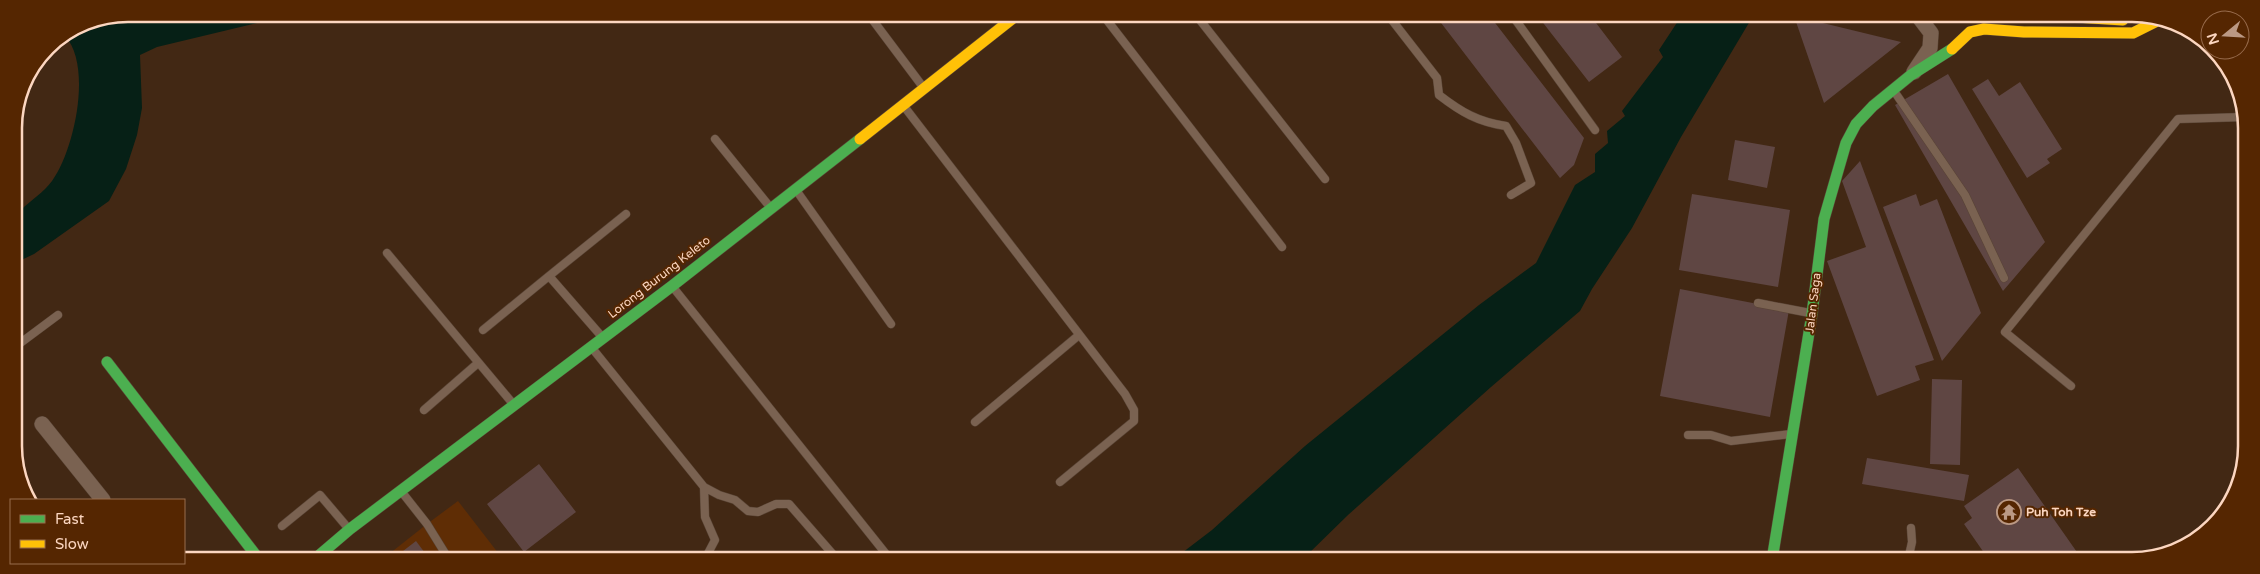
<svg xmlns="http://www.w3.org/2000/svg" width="2260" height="574" font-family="'Varela Round',sans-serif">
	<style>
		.built { fill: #5f2d05 }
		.water { fill: #062016 }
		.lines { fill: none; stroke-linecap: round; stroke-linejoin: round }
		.stream { stroke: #062016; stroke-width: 5 }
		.building { fill: #5f4643 }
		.lane-casing { stroke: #594435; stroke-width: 9 }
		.street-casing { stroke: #594435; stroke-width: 16 }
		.fast-casing { stroke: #594435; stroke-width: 12 }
		.slow-casing { stroke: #594435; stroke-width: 12 }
		.lane { stroke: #7a6251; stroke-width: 8 }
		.street { stroke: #7a6251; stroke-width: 15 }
		.fast { stroke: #4caf50; stroke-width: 11 }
		.slow { stroke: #ffc107; stroke-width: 11 }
		.labels { text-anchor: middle; stroke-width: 4; stroke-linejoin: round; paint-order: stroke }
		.street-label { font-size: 12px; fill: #fcd6c0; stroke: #552601 }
		.poi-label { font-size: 12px; font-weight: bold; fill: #fcd6c0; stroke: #552601; text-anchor: start }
		.rim { fill: none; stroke: #fcd6c0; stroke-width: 2.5 }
	</style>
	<rect width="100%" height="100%" fill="#422814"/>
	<!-- built -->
	<path class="built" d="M458,501L502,558H384L427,524Z"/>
	<!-- water -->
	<path class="water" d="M128,14H263L257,23L157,47L140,55L142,108L137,135L126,169L109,201L34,254L15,263V212L21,210C30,201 44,192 52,181C74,151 93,66 65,36L85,22Z
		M1682,15L1753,16L1681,137L1632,228L1592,289L1580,311L1491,387L1348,515L1303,559H1174L1212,530L1305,446L1479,305L1536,263L1575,185L1595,172V154L1608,143L1607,131L1625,116L1622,111L1663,57L1659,50Z"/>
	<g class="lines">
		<!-- stream -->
		<path class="stream" d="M1595,559L1596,558"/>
	</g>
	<!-- building -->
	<path class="building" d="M1435,15H1489L1584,138L1574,165L1560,178Z
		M1537,15H1590L1622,57L1589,82Z
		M1794,16L1901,42L1824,103Z
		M1948,74L2045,242L2003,291L1895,105Z
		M1988,79L1999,96L2020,82L2062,149L2047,159L2050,163L2027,178L1972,89Z
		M1735,140L1775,147L1767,188L1728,180Z
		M1860,161L1934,360L1915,366L1920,380L1877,396L1827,261L1866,247L1842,181Z
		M1692,194L1790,210L1778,287L1679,270Z
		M1916,194L1920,206L1937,199L1981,313L1942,361L1883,207Z
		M1680,289L1789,310L1770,417L1660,396Z
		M1932,379L1962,380L1960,465L1930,464Z
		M1867,458L1969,475L1964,501L1862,484Z
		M539,464L576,512L524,552L487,504Z
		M2018,468L2079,555L2072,560H1989L1964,524L1972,518L1964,506Z
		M416,541L428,557L394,558Z"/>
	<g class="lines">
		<defs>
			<path id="lane" d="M869,15L923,87
				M996,15L1004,25
				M1103,15L1282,247
				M1196,15L1325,179
				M1388,15L1437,78L1439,95C1461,112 1478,122 1506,126L1516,143L1531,183L1511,195
				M1512,15L1595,130
				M1894,91L1965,195L2004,278
				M903,105L1125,394L1134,410V421L1060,482
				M715,139L770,207
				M796,190L891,324
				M387,253L514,405
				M549,276L626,214
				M672,286L890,559
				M1758,303L1810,313
				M483,330L549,276L603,338
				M15,347L58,315
				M592,348L704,487L705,517L715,540L705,559
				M2071,386L2005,332L2178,119L2244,117
				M424,410L478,363
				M975,422L1079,335
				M1688,435H1711L1731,441L1791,434
				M704,487L719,495L735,500L748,511L758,512L776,504H789L837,559
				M401,491L427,524L448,558
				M282,526L320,495L348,528
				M1908,560L1912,542L1911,528"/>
			<path id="street" d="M1914,72L1930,48L1931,33L1918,16
				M42,424L103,500"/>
			<path id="fast" d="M107,362L258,558
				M316,558L350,529L672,286L860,139
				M1772,560L1812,314L1824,219L1846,143L1856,124L1873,106L1911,75L1952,49"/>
			<path id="slow" d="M2059,16L2123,20
				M1952,49L1970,32L1984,29L2024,32L2133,33L2155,22
				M860,139L1017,15"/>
		</defs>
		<!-- lane casing -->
		<use href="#lane" class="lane-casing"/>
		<!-- street casing -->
		<use href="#street" class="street-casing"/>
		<!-- fast casing -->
		<use href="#fast" class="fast-casing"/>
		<!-- slow casing -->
		<use href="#slow" class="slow-casing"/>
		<!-- lane -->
		<use href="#lane" class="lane"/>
		<!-- street -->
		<use href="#street" class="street"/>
		<!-- fast -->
		<use href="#fast" class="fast"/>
		<!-- slow -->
		<use href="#slow" class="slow"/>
	</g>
	<!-- icons -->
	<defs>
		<symbol id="temple-ring" viewBox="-11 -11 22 22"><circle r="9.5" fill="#552601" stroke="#bb9984" stroke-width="1.5"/><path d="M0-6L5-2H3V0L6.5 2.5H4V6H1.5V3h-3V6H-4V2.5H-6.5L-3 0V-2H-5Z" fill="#bb9984"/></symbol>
	</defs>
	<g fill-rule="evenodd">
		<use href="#temple-ring" x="1995" y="498" width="28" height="28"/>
	</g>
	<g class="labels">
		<!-- street labels -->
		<g class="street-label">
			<text transform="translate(659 277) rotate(-38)" y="4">Lorong Burung Keleto</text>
			<text transform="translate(1813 303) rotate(-83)" y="4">Jalan Saga</text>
		</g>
		<!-- poi labels -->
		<g class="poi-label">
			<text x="2026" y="516">Puh Toh Tze</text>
		</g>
	</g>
	<!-- crop -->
	<path d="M0 0H2260V574H0ZM128 22H2132A106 106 0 0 1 2238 128V446A106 106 0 0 1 2132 552H128A106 106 0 0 1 22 446V128A106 106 0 0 1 128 22Z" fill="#552601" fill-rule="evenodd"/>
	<path class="rim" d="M128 22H2132A106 106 0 0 1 2238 128V446A106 106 0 0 1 2132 552H128A106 106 0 0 1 22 446V128A106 106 0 0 1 128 22Z"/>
	<!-- legend -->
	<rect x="10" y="499" width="175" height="65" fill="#552601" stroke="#986c4d"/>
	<rect x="20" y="515" width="25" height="8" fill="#4caf50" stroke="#986c4d"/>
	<text x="55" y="524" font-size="15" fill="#fcd6c0">Fast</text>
	<rect x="20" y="540" width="25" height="8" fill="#ffc107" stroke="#986c4d"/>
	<text x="55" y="549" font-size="15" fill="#fcd6c0">Slow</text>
	<!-- north arrow -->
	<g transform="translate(2225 35) rotate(252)"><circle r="24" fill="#552601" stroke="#986c4d"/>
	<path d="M0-4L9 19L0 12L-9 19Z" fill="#bb9984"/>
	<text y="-8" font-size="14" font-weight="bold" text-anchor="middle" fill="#fcd6c0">N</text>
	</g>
</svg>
